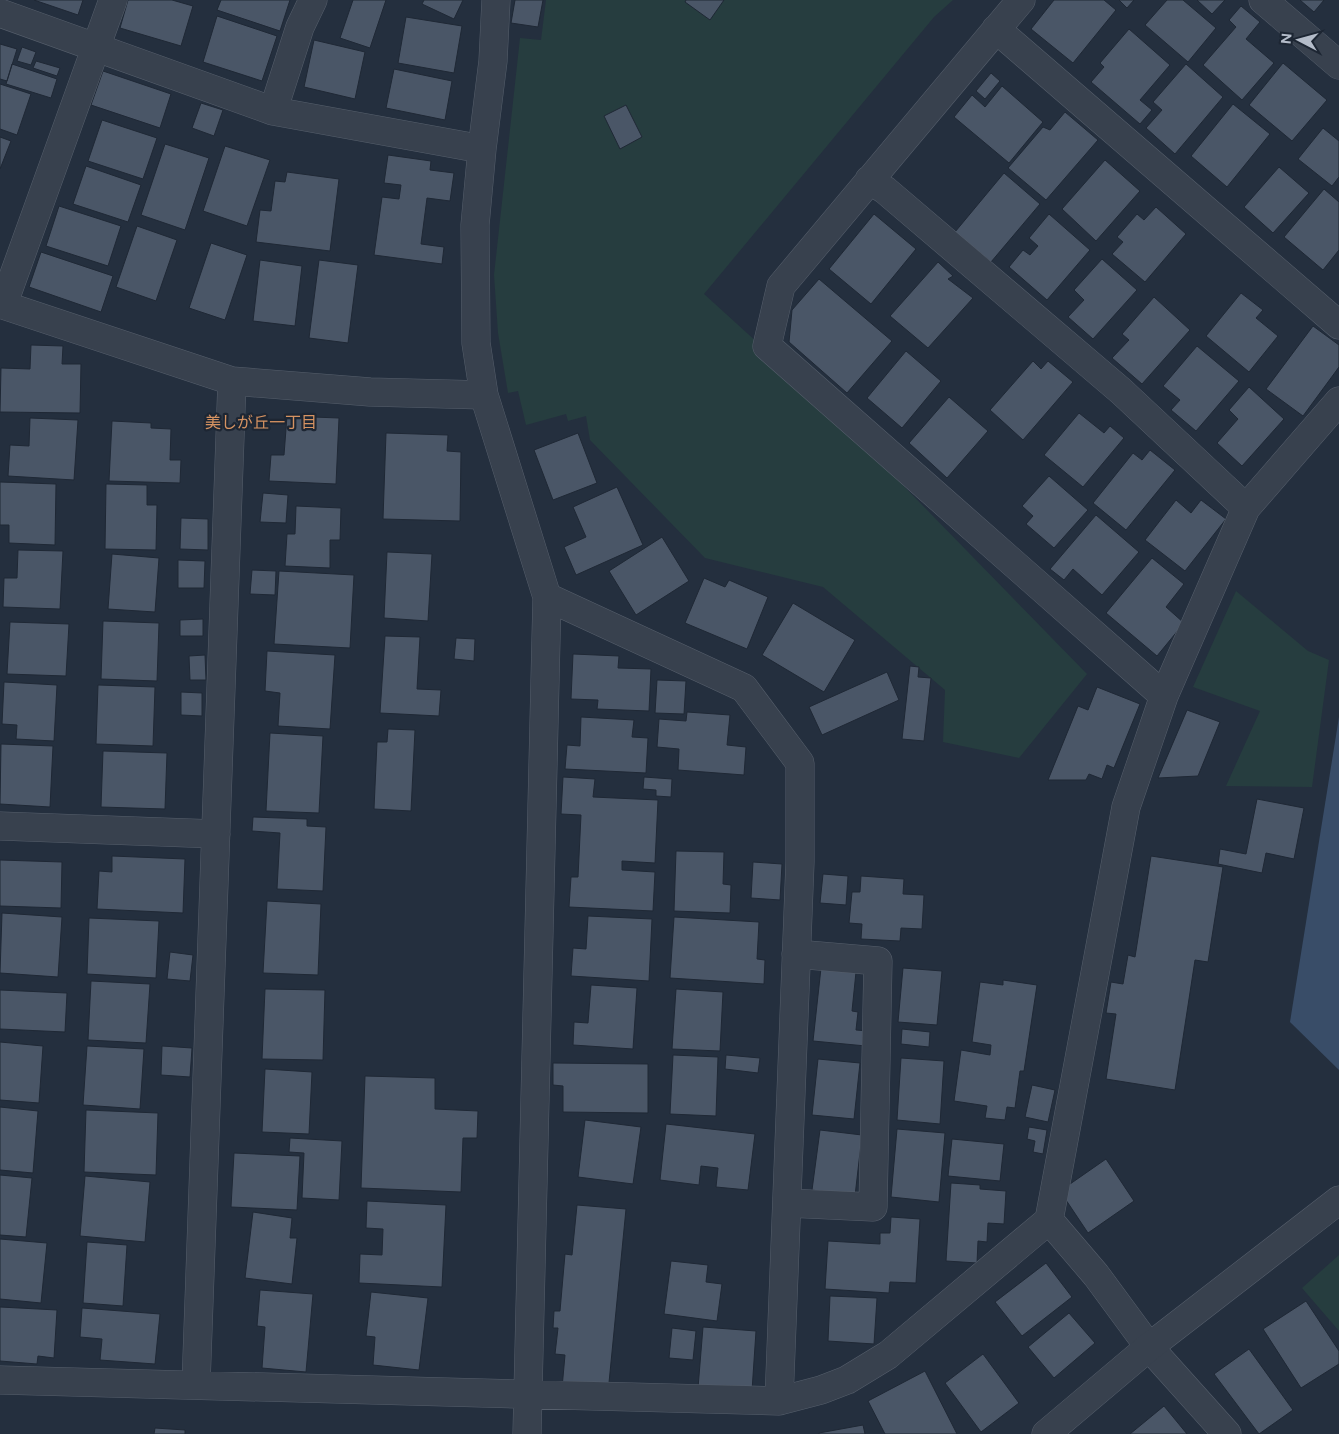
<svg xmlns="http://www.w3.org/2000/svg" width="1339" height="1434" font-family="Figtree,'Noto Sans JP',sans-serif">
	<style>
		.green { fill: #263d3f }
		.water { fill: #394d68 }
		.building { fill: #4a5667; stroke: #1f2835 }
		.lines { fill: none; stroke-linecap: round; stroke-linejoin: round }
		.minor-casing { stroke: #565f6c; stroke-width: 29 }
		.tertiary-casing { stroke: #565f6c; stroke-width: 29 }
		.minor { stroke: #38414e; stroke-width: 28 }
		.tertiary { stroke: #38414e; stroke-width: 28 }
		.labels { text-anchor: middle; stroke-width: 4.5; stroke-linejoin: round; paint-order: stroke }
		.neighbourhood-label { font-size: 16px; fill: #d69362; stroke: #1d2633 }
	</style>
	<rect width="100%" height="100%" fill="#242f3e"/>
	<!-- green -->
	<path class="green" d="M546,0H953L934,17L704,294L811,391L1087,674L1019,758L943,742L945,690L823,587L705,558L590,440L586,416L568,421L566,414L526,425L518,391L508,393L498,333L494,275L520,38L541,40Z
		M1236,591L1308,651L1329,660L1312,787L1226,786L1260,711L1193,687Z
		M1339,1255V1331L1302,1288Z"/>
	<!-- water -->
	<path class="water" d="M1339,717V1070L1290,1022Z"/>
	<!-- building -->
	<path class="building" d="M34,0H83L78,15Z
		M128,0H172L193,6L181,46L120,28Z
		M221,0H290L280,31L217,10Z
		M353,0H386L370,48L340,38Z
		M424,0H463L454,19L422,4Z
		M515,0H543L538,27L511,23Z
		M686,0H724L710,20L685,2Z
		M1054,0H1104L1116,10L1073,63L1031,29Z
		M1119,0H1134L1127,8Z
		M1167,0H1183L1216,28L1188,62L1145,25Z
		M1197,0H1225L1212,14Z
		M1300,0H1324L1314,12Z
		M1241,6L1260,22L1246,39L1274,63L1242,100L1203,65L1236,27L1229,20Z
		M217,16L277,36L262,81L203,62Z
		M406,17L462,26L454,73L398,63Z
		M1129,29L1170,65L1140,100L1152,110L1140,124L1091,82L1104,67L1100,63Z
		M314,40L365,52L355,99L304,87Z
		M0,44L17,49L7,81L0,79Z
		M22,47L36,52L31,65L17,61Z
		M36,61L60,68L57,76L33,68Z
		M1283,63L1327,100L1292,141L1249,105Z
		M12,64L57,79L51,98L6,84Z
		M1186,64L1223,97L1175,154L1146,128L1162,110L1153,102Z
		M394,69L452,81L445,120L386,108Z
		M103,71L171,94L160,128L91,105Z
		M991,73L1000,81L985,99L976,91Z
		M0,84L31,94L17,135L0,129Z
		M1002,86L1043,122L1009,163L954,117L972,95L985,107Z
		M201,103L223,110L214,136L192,128Z
		M1233,104L1270,134L1227,187L1191,156Z
		M626,105L642,137L620,149L604,116Z
		M1065,112L1098,140L1046,200L1008,168L1043,127L1050,130Z
		M102,120L157,138L143,179L88,161Z
		M1323,128L1339,141V177L1332,186L1298,159Z
		M0,137L11,141L0,169Z
		M165,144L209,158L185,230L141,215Z
		M225,146L270,160L247,226L203,211Z
		M388,155L431,161L430,170L454,173L450,201L427,198L421,244L444,247L442,264L374,255L382,197L399,199L401,185L384,183Z
		M1105,160L1140,191L1096,241L1062,209Z
		M86,166L141,185L128,222L73,204Z
		M1279,167L1309,193L1273,233L1244,207Z
		M287,172L339,179L330,251L256,242L260,210L271,211L275,181L285,182Z
		M1004,173L1040,204L991,262L955,232Z
		M1324,189L1339,202V250L1323,270L1284,237Z
		M59,206L121,226L108,266L46,246Z
		M1156,207L1186,234L1145,282L1112,254L1123,242L1117,237L1137,214L1144,220Z
		M874,214L916,249L871,304L829,269Z
		M1049,214L1090,250L1047,300L1009,267L1023,250L1030,255L1038,246L1029,238Z
		M137,226L177,240L156,301L116,287Z
		M211,243L247,255L225,320L189,308Z
		M41,252L113,276L101,312L29,287Z
		M1102,259L1137,290L1093,339L1068,317L1084,300L1074,290Z
		M260,260L302,266L295,326L253,321Z
		M319,260L358,265L348,343L309,338Z
		M938,262L953,276L948,279L973,298L928,348L890,316Z
		M819,279L892,341L847,393L789,342L792,310Z
		M1241,293L1263,310L1256,318L1278,336L1249,372L1206,336Z
		M1154,297L1190,330L1142,384L1112,358L1129,340L1122,334Z
		M1313,326L1339,345V367L1303,416L1266,389Z
		M31,345L63,346L62,364H81L80,413L0,412L1,368L30,369Z
		M1197,346L1239,381L1196,431L1171,410L1180,400L1163,386Z
		M906,351L941,381L902,428L867,398Z
		M1033,361L1041,369L1048,361L1073,382L1023,440L990,410Z
		M1249,387L1284,419L1242,466L1217,443L1238,419L1229,410Z
		M949,397L988,431L947,478L909,443Z
		M1079,413L1104,433L1110,426L1124,438L1083,487L1044,455Z
		M287,416L339,418L336,484L269,481L271,455H284Z
		M30,418L78,420L74,480L8,476L10,445L29,446Z
		M112,421L151,423V428L171,429L170,460H181L180,483L109,481Z
		M386,433L448,435L447,451L461,452L460,521L383,519Z
		M578,433L597,483L553,500L534,450Z
		M1150,450L1175,470L1126,530L1093,503L1133,453L1142,460Z
		M1049,476L1088,510L1054,548L1026,524L1033,516L1022,506Z
		M0,482L56,484L55,545L9,543V525H0Z
		M106,484L147,485V505H157L156,550L105,549Z
		M617,487L643,545L576,575L564,547L586,537L573,507Z
		M263,493L288,495L286,523L260,522Z
		M1176,500L1191,513L1201,500L1226,519L1185,571L1145,540Z
		M296,506L341,508L340,540H330V568L285,566L287,534H295Z
		M1096,515L1139,552L1102,595L1073,569L1064,580L1050,569Z
		M181,518L208,519V550L180,549Z
		M662,537L689,581L636,615L609,571Z
		M18,550L63,551L60,609L3,607L4,578H17Z
		M387,552L432,554L428,621L384,618Z
		M112,554L159,558L155,612L108,609Z
		M1152,558L1184,584L1166,607L1184,623L1157,656L1106,613Z
		M178,560L205,561L204,588H178Z
		M252,570L276,571L275,595L250,594Z
		M279,571L354,575L350,648L274,644Z
		M704,578L725,587L729,580L768,597L747,649L685,623Z
		M793,603L855,640L824,692L762,655Z
		M203,619V636H180V620Z
		M103,621L159,623L157,681L101,679Z
		M10,622L69,624L66,676L7,674Z
		M385,636L420,637L417,689L441,690L439,716L380,713Z
		M456,638L475,639L474,661L454,659Z
		M267,651L335,655L330,729L278,726L280,693L265,691Z
		M573,654L619,656L618,668L651,669L649,711L597,709L598,700L571,699Z
		M205,655L206,680H190L189,656Z
		M910,666L919,667L918,677L931,678L924,741L902,739Z
		M887,672L899,700L822,735L809,707Z
		M657,680L686,681L684,714L655,713Z
		M4,682L57,685L54,741L16,739L17,725L2,724Z
		M98,685L155,687L153,746L96,744Z
		M1097,687L1140,704L1114,768L1107,765L1102,779L1089,774L1086,780H1048L1078,706L1088,710Z
		M181,692L202,693V716L181,715Z
		M1187,710L1220,722L1198,776L1158,778Z
		M687,712L730,715L727,745L746,747L744,775L678,770L679,749L657,747L659,719L686,721Z
		M581,717L634,720L632,737L648,738L646,773L565,769L567,745L580,746Z
		M388,729L415,730L411,811L374,809L377,742H387Z
		M270,733L323,736L319,813L266,811Z
		M1,744L53,746L50,807L0,804Z
		M103,751L167,753L165,809L101,807Z
		M563,777L595,779L593,797L658,800L655,863L622,861V870L655,872L653,911L569,907L571,877H578L581,815L561,814Z
		M644,777L672,779L671,797L656,796V790L643,789Z
		M1257,799L1304,808L1294,859L1266,853L1262,873L1218,864L1220,849L1246,854Z
		M253,817L307,819V826L326,827L323,891L277,889L280,833L252,831Z
		M676,851L724,852L723,884L731,885L730,913L674,911Z
		M112,856L185,859L183,913L97,909L99,871L112,872Z
		M1151,856L1223,867L1208,962L1195,960L1175,1090L1106,1079L1116,1014L1106,1013L1111,982L1123,984L1128,955L1135,957Z
		M0,860L62,862L61,908L0,906Z
		M753,862L782,864L780,900L751,898Z
		M823,874L848,876L846,905L820,903Z
		M861,876L904,879L903,894L924,895L922,929L901,928L900,941L861,939L862,924L849,923L852,892H860Z
		M267,901L321,904L318,975L263,973Z
		M2,913L62,917L58,977L0,973Z
		M588,916L652,919L649,981L571,976L573,948L586,949Z
		M674,917L759,922L757,959L765,960L764,984L670,978Z
		M89,918L159,921L156,978L87,974Z
		M170,952L193,955L190,981L167,979Z
		M821,968L856,972L852,1011L858,1012L856,1030L868,1031L866,1046L813,1041Z
		M903,968L942,971L937,1025L898,1022Z
		M1003,980L1037,985L1024,1071H1020L1015,1108L1007,1107L1005,1120L985,1118L987,1106L954,1101L961,1050L990,1055L991,1045L972,1042L980,982L1003,985Z
		M91,981L150,984L146,1043L88,1040Z
		M591,985L637,988L633,1049L573,1045L574,1022L588,1023Z
		M265,989L325,990L323,1060L262,1059Z
		M676,989L723,992L720,1051L672,1049Z
		M0,990L67,993L65,1032L0,1029Z
		M902,1029L930,1032L929,1047L901,1044Z
		M0,1042L43,1046L39,1103L0,1100Z
		M87,1046L144,1049L140,1109L83,1105Z
		M162,1046L192,1048L190,1077L161,1075Z
		M673,1055L718,1057L716,1116L670,1114Z
		M726,1055L760,1058L758,1073L725,1069Z
		M901,1058L944,1061L940,1124L897,1120Z
		M818,1059L860,1063L854,1119L812,1115Z
		M553,1063L648,1064V1113L563,1112V1086L553,1085Z
		M265,1069L312,1072L309,1134L262,1132Z
		M365,1076L435,1078V1109L478,1111L477,1138H463L461,1192L361,1188Z
		M1032,1085L1055,1090L1048,1122L1025,1117Z
		M0,1107L38,1111L33,1173L0,1170Z
		M86,1110L158,1113L156,1175L84,1172Z
		M585,1120L641,1127L633,1184L578,1177Z
		M666,1124L755,1134L748,1190L716,1187L718,1168L701,1166L699,1185L660,1180Z
		M1029,1127L1047,1130L1043,1154L1033,1152L1035,1141L1027,1139Z
		M897,1129L945,1133L939,1202L891,1197Z
		M820,1130L862,1135L855,1196L812,1190Z
		M290,1138L342,1141L339,1200L302,1198L304,1153L289,1152Z
		M952,1139L1004,1144L1000,1181L948,1176Z
		M234,1153L300,1156L297,1210L231,1207Z
		M1106,1159L1134,1201L1088,1233L1060,1191Z
		M0,1175L32,1178L26,1237L0,1235Z
		M85,1176L150,1182L145,1242L80,1236Z
		M951,1183L980,1185V1189L1006,1191L1004,1224L988,1223L987,1242L978,1241L977,1263L946,1261Z
		M367,1201L446,1205L442,1287L359,1283L360,1254L382,1255L383,1229L366,1228Z
		M577,1205L626,1209L608,1393L562,1388L565,1355L555,1354L558,1328H553L554,1311H560L565,1254L572,1255Z
		M253,1212L292,1218L290,1238H297L292,1284L245,1278Z
		M891,1217L920,1219L916,1283L890,1282L889,1293L825,1289L828,1241L880,1244V1233H890Z
		M0,1239L47,1243L41,1303L0,1299Z
		M87,1242L127,1245L123,1306L83,1303Z
		M671,1261L708,1265L706,1282L722,1284L717,1321L664,1314Z
		M1046,1263L1072,1297L1022,1336L995,1302Z
		M260,1290L313,1294L306,1372L262,1368L265,1327L257,1326Z
		M371,1292L428,1298L419,1370L373,1365L375,1337L366,1336Z
		M830,1296L877,1298L874,1344L828,1341Z
		M1306,1301L1339,1351V1364L1301,1388L1263,1329Z
		M0,1307L57,1310L54,1358L38,1356L37,1364L0,1361Z
		M82,1308L160,1314L155,1364L100,1360L102,1339L80,1337Z
		M1069,1313L1095,1343L1054,1378L1028,1347Z
		M703,1327L756,1331L752,1391L698,1388Z
		M672,1328L696,1331L693,1360L669,1358Z
		M1249,1349L1293,1410L1259,1434L1214,1374Z
		M983,1354L1019,1403L981,1432L945,1383Z
		M925,1371L957,1434H885L868,1401Z
		M1164,1406L1187,1434H1130Z
		M863,1425L865,1434H819V1433Z
		M155,1428L185,1430V1434H154Z"/>
	<g class="lines">
		<defs>
			<path id="minor" d="M496,0L493,61L482,149L475,225L476,343L484,395L547,597L527,1434
				M1021,0L781,286L767,346L1164,696
				M1263,0L1339,65
				M0,13L273,111L482,149
				M996,29L1339,325
				M273,111L300,27L313,0
				M869,180L885,190L1121,391L1246,508
				M0,304L232,381L370,392L484,395
				M3,305L113,0
				M547,597L744,688L800,763V862L779,1401
				M0,826L216,834
				M787,1203L873,1207L878,961L796,954
				M1049,1220L1126,807L1164,696L1246,508L1339,401
				M0,1380L779,1401L821,1390L847,1380L888,1355L1049,1220L1096,1275L1149,1347L1227,1434
				M196,1385L232,381"/>
			<path id="tertiary" d="M1046,1434L1149,1347L1339,1200"/>
		</defs>
		<!-- minor casing -->
		<use href="#minor" class="minor-casing"/>
		<!-- tertiary casing -->
		<use href="#tertiary" class="tertiary-casing"/>
		<!-- minor -->
		<use href="#minor" class="minor"/>
		<!-- tertiary -->
		<use href="#tertiary" class="tertiary"/>
	</g>
	<g class="labels">
		<!-- neighbourhood labels -->
		<g class="neighbourhood-label">
			<text x="261" y="428">美しが丘一丁目</text>
		</g>
	</g>
	<!-- north arrow -->
	<g transform="translate(1299 40) rotate(276)" stroke="#1d2633" stroke-width="4" paint-order="stroke">
	<path d="M0-4L9 19L0 12L-9 19Z" fill="#b4bcc9"/>
	<text y="-8" font-size="14" font-weight="bold" text-anchor="middle" fill="#b4bcc9">N</text>
	</g>
</svg>
